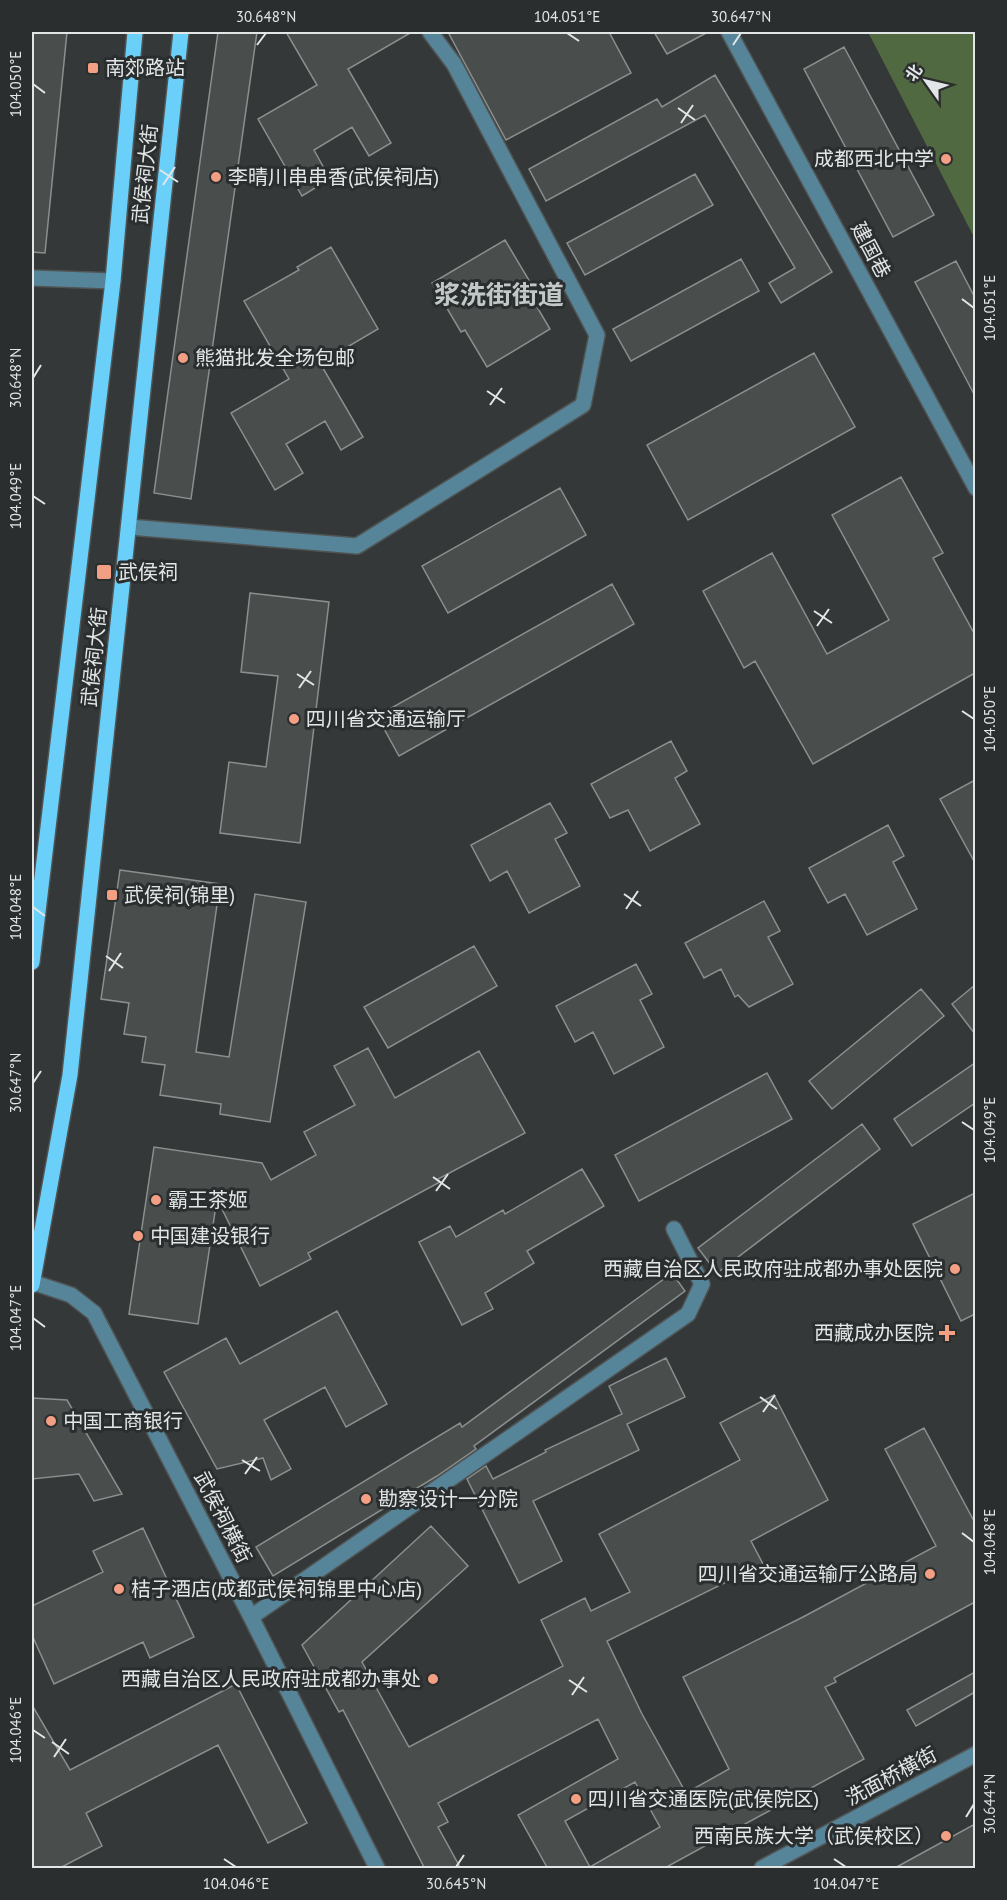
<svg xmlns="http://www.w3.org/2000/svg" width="1007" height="1900" font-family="'PT Sans','Noto Sans SC',sans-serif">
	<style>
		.green { fill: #516940 }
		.building { fill: #494d4b; stroke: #8b8f8d; stroke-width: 1.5; fill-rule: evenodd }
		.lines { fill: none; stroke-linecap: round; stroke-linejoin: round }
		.minor-casing { stroke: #505454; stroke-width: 18 }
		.major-casing { stroke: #505454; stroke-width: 18 }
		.minor { stroke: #568498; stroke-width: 15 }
		.major { stroke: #6ad0f9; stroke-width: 15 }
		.ticks { fill: none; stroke: #e3e6e6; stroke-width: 2 }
		.poi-dot { fill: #f39f83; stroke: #2a2e2e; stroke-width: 2 }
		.labels { text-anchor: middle; stroke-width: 6; stroke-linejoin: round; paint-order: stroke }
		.poi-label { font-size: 20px; fill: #e3e6e6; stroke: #2a2e2e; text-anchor: start }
		.street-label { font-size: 20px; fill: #e3e6e6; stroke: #2a2e2e }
		.district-label { font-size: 26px; font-weight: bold; fill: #c2c8c8; stroke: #2a2e2e }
		.neatline { fill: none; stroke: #e3e6e6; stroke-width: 2 }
		.ticks-label { font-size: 15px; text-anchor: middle; fill: #e3e6e6 }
	</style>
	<rect width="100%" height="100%" fill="#343838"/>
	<!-- green -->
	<path class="green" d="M868,32H975V239Z"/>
	<!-- building -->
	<path class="building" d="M32,32H67L45,253L32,252Z
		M218,32H257L191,499L154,493Z
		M286,32H412L348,69L391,143L369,156L352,127L314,150L330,179L302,196L258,119L317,85Z
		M448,32H609L631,73L506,140Z
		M654,32H708L667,54Z
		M844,47L934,215L893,237L804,69Z
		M715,75L832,272L781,303L769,283L795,268L705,115L546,201L529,169L657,99L662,107Z
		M695,174L713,205L585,275L567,243Z
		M505,240L533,287L527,290L550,329L487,367L465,330L461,332L432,283Z
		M331,247L378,329L320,363L363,437L341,450L325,421L286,444L303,473L275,490L231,413L289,379L244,301L299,270L297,267Z
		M741,259L759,291L631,361L613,329Z
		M956,261L975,298V396L915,282Z
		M814,353L855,427L688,520L647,445Z
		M901,477L943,553L933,558L975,635V673L813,764L755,661L744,668L703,591L772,553L827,654L889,620L832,515Z
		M560,488L586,535L448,613L422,566Z
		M612,584L634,624L399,756L377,716Z
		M250,593L329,602L300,843L220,833L229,762L266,767L278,676L241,672Z
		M671,741L687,771L675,778L700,824L650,851L628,810L610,818L591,784Z
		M975,780V863L940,799Z
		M550,803L567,833L555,839L580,886L529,913L507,871L490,881L471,845Z
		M888,825L904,856L893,862L917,909L867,935L845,894L828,903L809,868Z
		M120,870L220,884L196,1052L229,1057L255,894L306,902L270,1122L220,1114L221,1104L160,1095L165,1065L142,1062L146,1037L124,1034L129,1003L101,999Z
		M764,901L780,931L768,937L793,984L749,1007L738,995L735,997L721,969L704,978L685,943Z
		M474,946L497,986L388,1048L364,1007Z
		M636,964L652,994L640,1000L664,1047L614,1074L593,1032L575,1042L556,1006Z
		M975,985V1034L952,1004Z
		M921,989L944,1016L832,1109L809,1081Z
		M368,1048L395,1098L479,1051L525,1133L438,1179L440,1182L308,1253L311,1259L260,1286L217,1199L198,1324L129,1314L154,1147L262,1163L271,1180L316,1155L304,1132L355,1105L334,1066Z
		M975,1063V1103L912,1146L894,1119Z
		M767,1073L792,1119L639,1201L615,1155Z
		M862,1124L880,1149L717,1273L698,1248Z
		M582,1169L604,1206L527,1251L534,1263L485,1293L493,1309L462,1325L419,1242L450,1226L456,1237L503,1210L505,1214Z
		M975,1193V1314L961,1321L913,1224Z
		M672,1273L685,1291L474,1446L476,1449L437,1476L273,1576L256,1547L460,1423L462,1427Z
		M337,1311L387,1404L346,1427L325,1387L264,1420L291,1469L271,1480L263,1458L217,1469L164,1372L226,1338L240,1364Z
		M666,1358L685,1397L627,1424L639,1450L533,1501L562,1561L519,1583L467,1479L486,1466L493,1479L546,1452L545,1450L622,1414L609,1386Z
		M774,1395L828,1500L751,1541L763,1564L607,1641L642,1714L686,1793L729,1769L683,1677L803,1617L936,1546L885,1449L924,1428L975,1523V1602L834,1678L836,1682L825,1687L864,1759L663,1869H548L518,1815L618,1759L598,1719L438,1803L448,1822L438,1827L461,1869H425L343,1710L339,1712L302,1645L431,1526L468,1566L362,1662L409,1747L563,1666L541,1620L585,1598L591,1611L630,1592L599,1534L740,1460L720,1423ZM635,1782L660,1827L590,1867L565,1821Z
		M32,1398L67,1400L122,1494L94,1501L79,1474L32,1479Z
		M143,1528L194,1637L150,1658L143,1642L54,1684L32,1635V1606L103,1572L93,1551Z
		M975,1672V1692L916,1726L907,1710Z
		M236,1684L307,1823L268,1843L218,1745L86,1813L102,1846L58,1869H32V1705L70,1770Z
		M975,1824V1869H893Z"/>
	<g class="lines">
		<defs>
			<path id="minor" d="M729,32L976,488
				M32,278L113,281
				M129,527L357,546L583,405L597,335L454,64L430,32
				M32,1282L71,1295L94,1313L251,1617L377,1868
				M251,1617L688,1314L702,1284L674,1229
				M762,1868L976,1754"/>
			<path id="major" d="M32,962L113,281L135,32
				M32,1285L70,1075L181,32"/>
		</defs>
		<!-- minor casing -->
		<use href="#minor" class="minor-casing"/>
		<!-- major casing -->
		<use href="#major" class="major-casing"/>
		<!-- minor -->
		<use href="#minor" class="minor"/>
		<!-- major -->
		<use href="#major" class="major"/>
	</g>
	<!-- ticks -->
	<path class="ticks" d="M567,33L579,41M257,45L266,33M733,45L741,33M33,84L45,93M678,108L695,120M681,123L693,105M160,170L178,182M163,185L175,167M962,299L974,308M33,378L41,365M487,391L505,403M490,405L502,388M33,496L45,504M814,611L832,623M817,626L829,609M297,674L314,685M299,688L311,671M962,711L974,719M624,894L641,906M33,907L45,916M626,909L638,891M106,956L123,968M109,971L121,953M33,1083L41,1071M962,1122L974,1130M433,1177L450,1189M436,1191L448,1174M33,1318L45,1327M760,1397L777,1409M763,1412L775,1395M242,1460L260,1471M245,1474L257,1457M962,1533L974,1542M569,1680L587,1692M572,1695L584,1677M33,1730L45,1738M52,1742L69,1754M54,1757L66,1739M966,1817L974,1804M224,1859L236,1867M834,1859L846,1867M456,1867L464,1855"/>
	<!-- markers -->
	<g class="poi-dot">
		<rect x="87" y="62" width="12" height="12" rx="3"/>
		<circle cx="946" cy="159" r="6"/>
		<circle cx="216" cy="177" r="6"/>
		<circle cx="183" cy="358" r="6"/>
		<rect x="96" y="564" width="16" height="16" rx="3"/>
		<circle cx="294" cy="719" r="6"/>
		<rect x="106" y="889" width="12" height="12" rx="3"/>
		<circle cx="156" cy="1200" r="6"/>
		<circle cx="138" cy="1236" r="6"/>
		<circle cx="955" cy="1269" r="6"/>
		<path d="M944 1324h6v6h6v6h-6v6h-6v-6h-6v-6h6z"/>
		<circle cx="51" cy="1421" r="6"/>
		<circle cx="366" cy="1499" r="6"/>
		<circle cx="930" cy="1574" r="6"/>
		<circle cx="119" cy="1589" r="6"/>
		<circle cx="433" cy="1679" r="6"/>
		<circle cx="576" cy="1799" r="6"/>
		<circle cx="946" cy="1836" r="6"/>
	</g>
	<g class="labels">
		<!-- poi labels -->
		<g class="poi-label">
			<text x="105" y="75">南郊路站</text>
			<text x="934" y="166" text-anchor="end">成都西北中学</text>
			<text x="228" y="184">李晴川串串香(武侯祠店)</text>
			<text x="195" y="365">熊猫批发全场包邮</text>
			<text x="118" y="579">武侯祠</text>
			<text x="306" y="726">四川省交通运输厅</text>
			<text x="124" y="902">武侯祠(锦里)</text>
			<text x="168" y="1207">霸王茶姬</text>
			<text x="150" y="1243">中国建设银行</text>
			<text x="943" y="1276" text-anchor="end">西藏自治区人民政府驻成都办事处医院</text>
			<text x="934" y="1340" text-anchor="end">西藏成办医院</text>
			<text x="63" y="1428">中国工商银行</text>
			<text x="378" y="1506">勘察设计一分院</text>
			<text x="918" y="1581" text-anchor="end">四川省交通运输厅公路局</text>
			<text x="131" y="1596">桔子酒店(成都武侯祠锦里中心店)</text>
			<text x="421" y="1686" text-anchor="end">西藏自治区人民政府驻成都办事处</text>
			<text x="588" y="1806">四川省交通医院(武侯院区)</text>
			<text x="934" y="1843" text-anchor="end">西南民族大学（武侯校区）</text>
		</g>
		<!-- street labels -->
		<g class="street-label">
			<text transform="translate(145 174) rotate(-84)" y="7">武侯祠大街</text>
			<text transform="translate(871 250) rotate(62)" y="7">建国巷</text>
			<text transform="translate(94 657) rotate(-84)" y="7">武侯祠大街</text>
			<text transform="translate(223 1517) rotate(63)" y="7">武侯祠横街</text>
			<text transform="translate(891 1776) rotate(-28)" y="7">洗面桥横街</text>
		</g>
		<!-- district labels -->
		<g class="district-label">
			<text x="499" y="304">浆洗街街道</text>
		</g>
	</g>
	<!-- border -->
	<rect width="1007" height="1900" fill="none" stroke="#2a2e2e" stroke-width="66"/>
	<!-- north arrow -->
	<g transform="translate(926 81) rotate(304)" stroke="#2a2e2e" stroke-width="4.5" paint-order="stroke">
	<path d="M0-4.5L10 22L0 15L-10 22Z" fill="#e3e6e6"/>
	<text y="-9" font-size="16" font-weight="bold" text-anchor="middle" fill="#e3e6e6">北</text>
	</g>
	<rect x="33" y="33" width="941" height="1834" class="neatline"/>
	<g class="ticks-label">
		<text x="266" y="22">30.648°N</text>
		<text x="567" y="22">104.051°E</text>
		<text x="741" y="22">30.647°N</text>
		<text transform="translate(16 84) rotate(-90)" y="5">104.050°E</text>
		<text transform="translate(990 308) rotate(-90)" y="5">104.051°E</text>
		<text transform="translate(16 378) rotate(-90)" y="5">30.648°N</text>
		<text transform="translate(16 496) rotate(-90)" y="5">104.049°E</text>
		<text transform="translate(990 719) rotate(-90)" y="5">104.050°E</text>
		<text transform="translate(16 907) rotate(-90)" y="5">104.048°E</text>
		<text transform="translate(16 1083) rotate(-90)" y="5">30.647°N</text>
		<text transform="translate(990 1130) rotate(-90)" y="5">104.049°E</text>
		<text transform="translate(16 1318) rotate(-90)" y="5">104.047°E</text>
		<text transform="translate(990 1542) rotate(-90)" y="5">104.048°E</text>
		<text transform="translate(16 1730) rotate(-90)" y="5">104.046°E</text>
		<text transform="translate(990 1804) rotate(-90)" y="5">30.644°N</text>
		<text x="236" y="1889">104.046°E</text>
		<text x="456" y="1889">30.645°N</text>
		<text x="846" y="1889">104.047°E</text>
	</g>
</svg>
